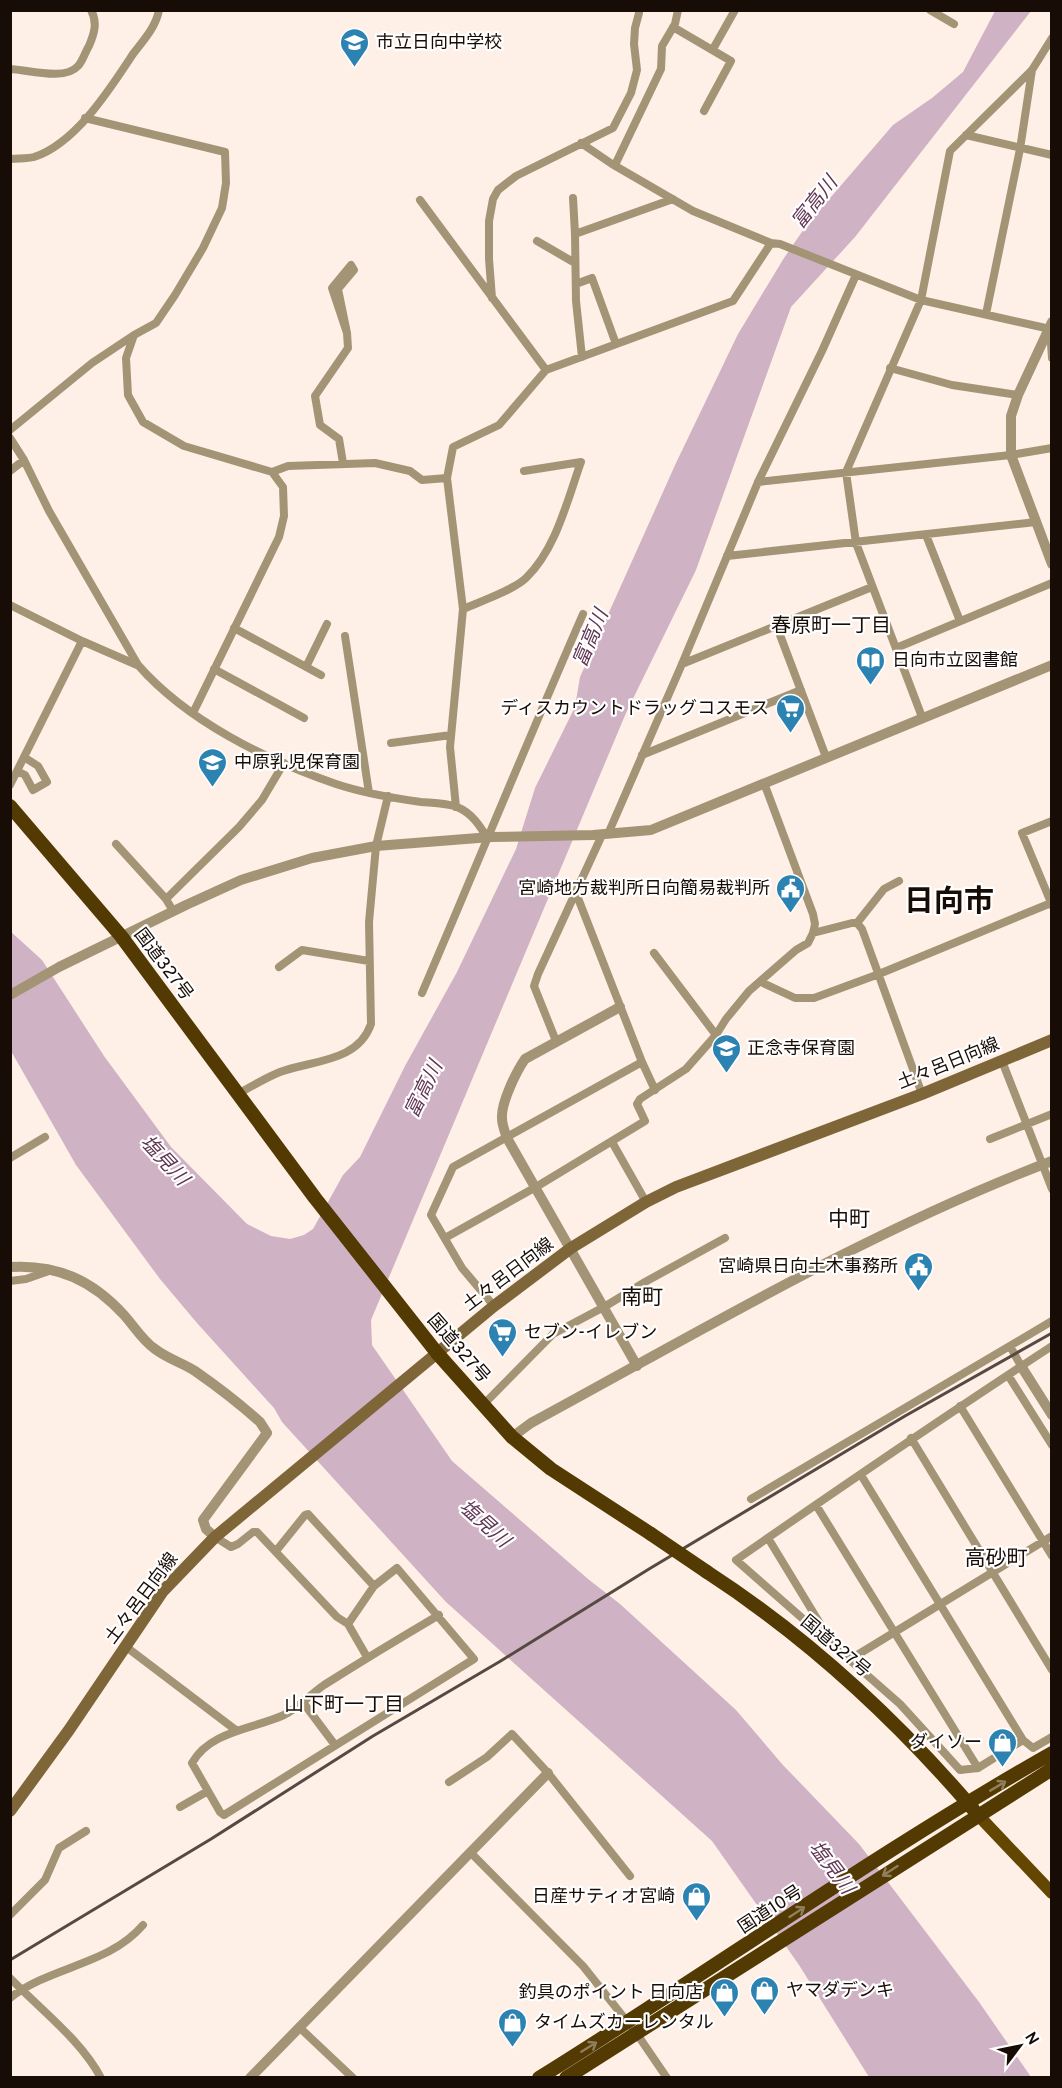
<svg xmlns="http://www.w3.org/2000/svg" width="1062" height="2088" font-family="Overpass,'Noto Sans JP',sans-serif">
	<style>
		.water { fill: #cfb2c4 }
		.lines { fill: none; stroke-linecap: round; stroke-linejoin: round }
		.minor { stroke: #a49476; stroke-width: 8 }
		.tertiary { stroke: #a49476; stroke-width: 10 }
		.secondary { stroke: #7e6639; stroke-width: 12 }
		.primary { stroke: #634600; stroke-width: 12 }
		.trunk { stroke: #523a02; stroke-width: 14 }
		.rail { stroke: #564942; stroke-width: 3 }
		.trunk-bridge { stroke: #523a02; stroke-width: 14 }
		.oneway { stroke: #8f7f5b }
		.labels { text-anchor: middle; stroke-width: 4.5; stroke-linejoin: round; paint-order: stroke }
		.poi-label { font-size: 18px; fill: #180c06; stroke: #fff; text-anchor: start }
		.street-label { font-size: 18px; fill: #180c06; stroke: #fff }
		.water-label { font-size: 20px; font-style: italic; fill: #613754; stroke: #fff }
		.neighbourhood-label { font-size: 20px; fill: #180c06; stroke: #fff }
		.quarter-label { font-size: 21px; fill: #180c06; stroke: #fff }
		.town-label { font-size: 30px; font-weight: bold; fill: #180c06; stroke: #fff }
	</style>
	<rect width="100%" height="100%" fill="#feefe7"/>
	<!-- water -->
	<path class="water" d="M995,11H1031L855,237L791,307L696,570L626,713L371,1320L372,1345L452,1461L588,1579L620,1604L736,1710L782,1764L859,1844L979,2002L1031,2077H869L799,1965L712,1841L446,1602L282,1422L274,1408L197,1323L160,1279L76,1165L11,1051L10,931L42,960L104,1056L171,1147L247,1224L271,1236L290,1239L304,1235L313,1229L343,1175L360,1157L405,1066L457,972L516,849L535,788L575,707L580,677L676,463L738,334L784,258L806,226L893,125L932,98L963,72Z"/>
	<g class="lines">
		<!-- minor -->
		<path class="minor" d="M930,10L954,24
			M673,27L731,61L704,111
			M713,49L735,10
			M10,69C29,70 65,81 78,66C83,61 85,52 89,46C94,34 98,23 91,10
			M85,118L225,152L226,183L222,208L203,248L175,295L156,323L134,335L126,358L128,395L143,422L184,446L272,472L288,466L375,463L410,471L422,480L447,478
			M966,135L1052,155
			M581,143L612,164L693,211L771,243L780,244L921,300L1050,329L1052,358
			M10,159C18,158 27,159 34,157C76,143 110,89 133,54C143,41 156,27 159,10
			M615,165L661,69L662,46L675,24L678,10
			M573,198L575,234L576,301L582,357
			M420,200L546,370
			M575,234L673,199
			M537,241L575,263
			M576,284L592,278L616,344
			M492,298L489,259V221L493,199L498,190L516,176L613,128L631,93L637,70L634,44L635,28L639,13
			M986,314L1020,149L1032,70
			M890,368L952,385L1018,395
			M10,430L92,363L134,335
			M10,438L24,460L49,511L138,665C187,721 266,760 336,784C363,793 392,798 421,802C432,803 446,803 457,807C472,813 480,826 488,839
			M343,463L339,439L320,425L315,396L348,348L347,333L338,289L354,270L351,265L332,288L347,333
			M10,471L24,460
			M758,482L1011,455L1052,448
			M926,535L960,621
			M727,556L1036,522
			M10,605L82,641L137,665
			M463,609C479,602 514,590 526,578C556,549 567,501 581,462L524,471
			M777,627L826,757
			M234,628L321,675
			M345,636L369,793
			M896,648L1052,583
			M682,664L872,587
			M306,667L327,624
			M214,669L304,718
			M193,713L279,537L284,516L283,487L272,472
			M922,717L856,543L846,472L921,300L950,151L1032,70L1052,38
			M391,743L451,735
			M642,755L801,690
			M17,771L25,775L33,790L47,782L38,766L24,757
			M10,785L82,641
			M456,807L450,747L463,609L447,478L453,447L499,425L546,370L733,301L771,243
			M1052,821L1022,833L1052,905
			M608,834L682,664L758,482L822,351L856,275
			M116,844L166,899
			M576,893L642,1062L655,1090
			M173,911L166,899L239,827L262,800L284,763
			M857,923L884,889L899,881
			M813,933L852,923H857L862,929L922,1094
			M654,953L716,1035
			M279,967L302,950L369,961
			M761,982L795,998H814L879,974L1051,903
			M422,993C476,867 528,740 583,614
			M556,1041L534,986L538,974L602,835
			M1002,1061L1052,1189
			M238,1094C252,1086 265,1078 280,1072C313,1060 358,1062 371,1024L369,922L376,846L388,796
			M990,1139L1052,1114
			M612,1142L646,1202
			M10,1158L45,1137
			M445,1238L536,1187L645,1121L637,1104L640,1099L686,1069L716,1035L726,1019L749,991L796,950L808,943L813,933L815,924L813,914L764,783
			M10,1281L26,1279L49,1271
			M494,1306L462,1268L431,1215L453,1167L642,1062
			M1010,1346L1021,1366
			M1008,1375L1052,1445
			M484,1404L553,1334L604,1307L645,1282L725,1238
			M960,1406L1052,1556
			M911,1438L1052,1670
			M861,1475L1023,1740L1033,1748L1052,1737
			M751,1499L1052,1321
			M816,1505L978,1768
			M215,1537L231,1547L238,1544L253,1532H257L337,1617L348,1624L367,1657
			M768,1538L830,1640
			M276,1551L305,1515L308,1514L374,1586
			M125,1646L237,1731
			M849,1660L1052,1536
			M302,1701L335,1745
			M1023,1740L978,1768L960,1770L900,1704L736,1560C841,1487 945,1416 1052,1346
			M449,1782L487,1757L512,1734L548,1773L630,1876
			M208,1791L220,1812L224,1815L474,1659L397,1568L374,1586L348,1624
			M180,1807L208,1791L192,1763C210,1731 253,1729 284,1715C298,1708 311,1694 324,1685C362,1661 400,1638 439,1615
			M470,1852L583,1966L637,2034L667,2078
			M10,1915L45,1880L59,1848L86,1831
			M10,1978C40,2009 81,2040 101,2078
			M10,1998C51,1966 109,1965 143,1925
			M299,2027L353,2078"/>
		<!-- tertiary -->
		<path class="tertiary" d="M1052,322L1018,395L1011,416V455L1052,564
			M10,995L59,967L186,905L241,880L312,858L376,846L491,837L593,835L651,830L1052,665
			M620,1007L525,1059C516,1072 501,1103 502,1118C502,1125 505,1132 507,1138L637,1366
			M10,1267C58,1264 93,1281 124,1315C134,1326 143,1341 155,1349C168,1359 183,1363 195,1371C218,1387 240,1404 260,1422L267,1433L203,1520L206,1529L215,1537
			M1021,1366L1052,1415
			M512,1437L531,1423C701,1331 870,1230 1052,1161
			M250,2078L548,1773"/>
		<!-- secondary -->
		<path class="secondary" d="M10,1811L69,1730L163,1591L215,1537L494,1306L571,1248L646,1202L676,1187L922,1094L1052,1040"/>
		<!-- primary -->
		<path class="primary" d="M978,1815L1052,1893"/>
		<!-- trunk -->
		<path class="trunk" d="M10,806L121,936L315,1198L437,1353L512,1437L551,1469L651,1534
			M707,1572C807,1637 895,1718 973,1809
			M539,2078C711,1971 876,1853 1052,1753
			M566,2078L1052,1769"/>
		<!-- rail -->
		<path class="rail" d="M10,1960L211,1839L373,1736L499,1662L649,1569L905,1416L1052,1333"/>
		<!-- trunk-bridge -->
		<path class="trunk-bridge" d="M651,1534L707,1572"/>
	</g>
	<!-- one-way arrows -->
	<defs><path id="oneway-shaft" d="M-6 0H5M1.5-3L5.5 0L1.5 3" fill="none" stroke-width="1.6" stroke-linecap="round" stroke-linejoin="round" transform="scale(1.5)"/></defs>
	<g class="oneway">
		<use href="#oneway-shaft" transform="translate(998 1786) rotate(-31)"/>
		<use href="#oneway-shaft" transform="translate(890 1871) rotate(147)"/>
		<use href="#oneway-shaft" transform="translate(797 1912) rotate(-33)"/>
		<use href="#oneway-shaft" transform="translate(589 2047) rotate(-32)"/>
	</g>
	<!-- icons -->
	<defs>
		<symbol id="school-pin" viewBox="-11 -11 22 30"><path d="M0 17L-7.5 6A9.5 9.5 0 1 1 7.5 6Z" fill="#2c82b1" stroke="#fff"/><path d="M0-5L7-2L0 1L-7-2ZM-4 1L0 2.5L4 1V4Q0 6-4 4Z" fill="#fff"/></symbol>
		<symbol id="library-pin" viewBox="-11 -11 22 30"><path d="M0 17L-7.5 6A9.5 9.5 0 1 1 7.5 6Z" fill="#2c82b1" stroke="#fff"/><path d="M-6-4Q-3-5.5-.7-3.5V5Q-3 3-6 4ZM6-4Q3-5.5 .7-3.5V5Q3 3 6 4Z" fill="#fff"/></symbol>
		<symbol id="supermarket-pin" viewBox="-11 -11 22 30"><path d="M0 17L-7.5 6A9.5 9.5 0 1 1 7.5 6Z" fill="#2c82b1" stroke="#fff"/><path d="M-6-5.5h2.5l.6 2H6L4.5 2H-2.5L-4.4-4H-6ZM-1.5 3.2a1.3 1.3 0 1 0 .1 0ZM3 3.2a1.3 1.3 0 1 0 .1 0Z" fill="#fff"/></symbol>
		<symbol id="civic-pin" viewBox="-11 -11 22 30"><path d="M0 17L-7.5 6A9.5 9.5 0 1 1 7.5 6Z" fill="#2c82b1" stroke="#fff"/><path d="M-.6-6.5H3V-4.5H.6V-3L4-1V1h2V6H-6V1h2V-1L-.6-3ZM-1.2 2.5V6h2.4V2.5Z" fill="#fff"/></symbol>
		<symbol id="shop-pin" viewBox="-11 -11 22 30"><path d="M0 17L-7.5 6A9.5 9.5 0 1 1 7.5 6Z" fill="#2c82b1" stroke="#fff"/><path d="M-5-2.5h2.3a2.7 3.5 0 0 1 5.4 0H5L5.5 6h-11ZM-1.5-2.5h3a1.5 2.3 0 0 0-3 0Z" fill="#fff"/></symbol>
	</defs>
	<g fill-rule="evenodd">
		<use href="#school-pin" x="338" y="26" width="33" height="45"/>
		<use href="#library-pin" x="854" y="644" width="33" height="45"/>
		<use href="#supermarket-pin" x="774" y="692" width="33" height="45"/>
		<use href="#school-pin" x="196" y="746" width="33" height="45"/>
		<use href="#civic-pin" x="774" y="872" width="33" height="45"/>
		<use href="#school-pin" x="710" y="1032" width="33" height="45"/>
		<use href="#civic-pin" x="902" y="1250" width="33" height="45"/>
		<use href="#supermarket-pin" x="486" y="1316" width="33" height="45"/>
		<use href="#shop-pin" x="986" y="1726" width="33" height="45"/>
		<use href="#shop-pin" x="680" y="1880" width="33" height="45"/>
		<use href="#shop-pin" x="748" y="1974" width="33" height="45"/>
		<use href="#shop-pin" x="708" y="1976" width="33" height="45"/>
		<use href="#shop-pin" x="496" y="2006" width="33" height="45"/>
	</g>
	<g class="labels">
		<!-- poi labels -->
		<g class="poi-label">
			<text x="376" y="48">市立日向中学校</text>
			<text x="892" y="666">日向市立図書館</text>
			<text x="769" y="714" text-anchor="end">ディスカウントドラッグコスモス</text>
			<text x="234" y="768">中原乳児保育園</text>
			<text x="770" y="894" text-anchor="end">宮崎地方裁判所日向簡易裁判所</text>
			<text x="747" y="1054">正念寺保育園</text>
			<text x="898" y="1272" text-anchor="end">宮崎県日向土木事務所</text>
			<text x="524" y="1338">セブン-イレブン</text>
			<text x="982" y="1748" text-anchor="end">ダイソー</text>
			<text x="675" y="1902" text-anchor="end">日産サティオ宮崎</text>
			<text x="786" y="1996">ヤマダデンキ</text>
			<text x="703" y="1998" text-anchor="end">釣具のポイント 日向店</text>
			<text x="534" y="2028">タイムズカーレンタル</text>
		</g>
		<!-- street labels -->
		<g class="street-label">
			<text transform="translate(164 964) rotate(53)" y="6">国道327号</text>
			<text transform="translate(948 1063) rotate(-22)" y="6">土々呂日向線</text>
			<text transform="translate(508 1274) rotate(-37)" y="6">土々呂日向線</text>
			<text transform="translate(459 1348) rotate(49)" y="6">国道327号</text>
			<text transform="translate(141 1598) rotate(-53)" y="6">土々呂日向線</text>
			<text transform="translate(836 1646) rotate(40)" y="6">国道327号</text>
			<text transform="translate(770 1909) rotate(-33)" y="6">国道10号</text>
		</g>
		<!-- water labels -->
		<g class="water-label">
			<text transform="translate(814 202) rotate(-52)" y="7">富高川</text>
			<text transform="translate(590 638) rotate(-67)" y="7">富高川</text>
			<text transform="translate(423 1089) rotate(-64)" y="7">富高川</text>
			<text transform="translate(165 1160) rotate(47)" y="7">塩見川</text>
			<text transform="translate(485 1523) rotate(42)" y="7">塩見川</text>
			<text transform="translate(832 1867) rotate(53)" y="7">塩見川</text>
		</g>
		<!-- neighbourhood labels -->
		<g class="neighbourhood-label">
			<text x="831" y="632">春原町一丁目</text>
			<text x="344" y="1711">山下町一丁目</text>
		</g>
		<!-- quarter labels -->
		<g class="quarter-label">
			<text x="849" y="1226">中町</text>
			<text x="642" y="1304">南町</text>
			<text x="996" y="1565">高砂町</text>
		</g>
		<!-- town labels -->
		<g class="town-label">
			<text x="949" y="911">日向市</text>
		</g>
	</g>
	<!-- border -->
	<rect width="1062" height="2088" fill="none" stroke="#180c06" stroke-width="24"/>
	<!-- north arrow -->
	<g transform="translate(1020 2046) rotate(58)" stroke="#ffffff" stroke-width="4.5" paint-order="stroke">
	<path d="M0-4.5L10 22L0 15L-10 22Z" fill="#180c06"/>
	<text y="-9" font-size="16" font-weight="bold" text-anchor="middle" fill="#180c06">N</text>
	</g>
</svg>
